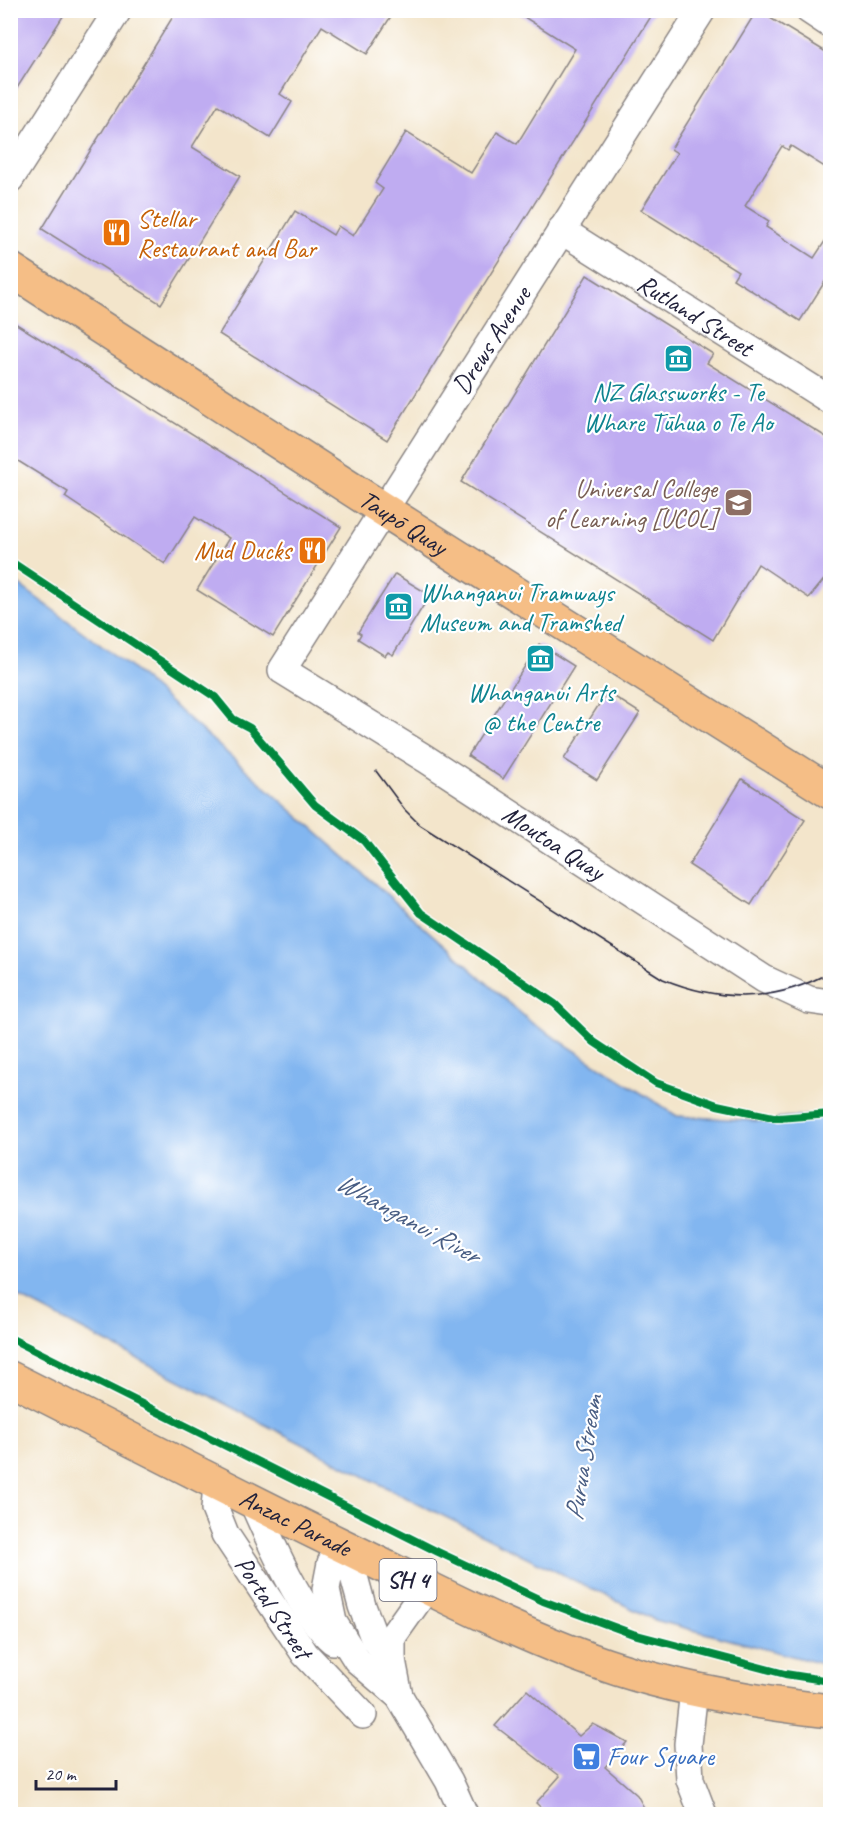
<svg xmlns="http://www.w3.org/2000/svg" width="841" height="1825" font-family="Caveat,sans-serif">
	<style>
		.water { fill: #82b6f0; stroke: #526c96; stroke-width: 1.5 }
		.building { fill: #bfacf1 }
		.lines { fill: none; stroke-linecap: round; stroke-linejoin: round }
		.minor-casing { stroke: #8a8483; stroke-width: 30 }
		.major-casing { stroke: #8a8483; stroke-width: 36 }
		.minor { stroke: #fff; stroke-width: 27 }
		.major { stroke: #f5be86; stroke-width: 33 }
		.tram { stroke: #22223b; stroke-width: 1.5 }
		.cycleway-casing { stroke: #fff; stroke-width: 11 }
		.cycleway { stroke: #00873e; stroke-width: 8 }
		.labels { text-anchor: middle; stroke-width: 4.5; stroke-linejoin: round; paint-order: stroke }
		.shield { fill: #fff; stroke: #646476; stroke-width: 1.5 }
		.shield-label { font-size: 24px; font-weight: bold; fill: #22223b }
		.food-label { font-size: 26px; fill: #c56008; stroke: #fff; text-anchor: start }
		.street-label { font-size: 26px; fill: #22223b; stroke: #fff }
		.culture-label { font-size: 26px; fill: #0d838f; stroke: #fff }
		.education-label { font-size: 26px; fill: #785e54; stroke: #fff; text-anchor: end }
		.shop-label { font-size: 26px; fill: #366cbe; stroke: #fff; text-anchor: start }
		.water-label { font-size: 27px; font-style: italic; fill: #485d83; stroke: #fff }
	</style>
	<rect width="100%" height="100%" fill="#fff"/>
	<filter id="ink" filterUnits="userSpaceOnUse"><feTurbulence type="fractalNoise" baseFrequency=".0167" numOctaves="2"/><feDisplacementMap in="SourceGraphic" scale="12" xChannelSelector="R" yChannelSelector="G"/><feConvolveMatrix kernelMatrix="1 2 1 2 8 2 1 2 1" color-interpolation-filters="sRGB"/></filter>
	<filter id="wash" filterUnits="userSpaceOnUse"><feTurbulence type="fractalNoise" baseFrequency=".008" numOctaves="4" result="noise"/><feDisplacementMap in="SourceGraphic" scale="24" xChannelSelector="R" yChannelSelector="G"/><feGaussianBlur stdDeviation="1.35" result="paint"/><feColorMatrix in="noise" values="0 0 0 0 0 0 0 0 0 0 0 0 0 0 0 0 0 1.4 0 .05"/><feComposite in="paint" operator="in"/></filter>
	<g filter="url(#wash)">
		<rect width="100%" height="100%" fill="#f3e5cb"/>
		<!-- water -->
		<path class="water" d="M10,578L130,667L532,1023L677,1116L776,1122L778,1118L830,1114V1666L655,1620L403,1496L11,1293Z"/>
		<g id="blocks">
			<!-- building -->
			<path class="building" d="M10,10H67L10,99Z
				M177,10H395L367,54L322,26L280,94L292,102L270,138L218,105L192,147L240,176L161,304L42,229Z
				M513,10H655L387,440L219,334L295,211L333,235L338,226L353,236L383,189L375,183L406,132L471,173L497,132L517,144L575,49Z
				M757,10L831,55V171L791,146L788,150L782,146L745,206L769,221L766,227L814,258L831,232V272L800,321L733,279L738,271L641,210L677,153L671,149Z
				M587,275L713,354L707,363L831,440V571L809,598L758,564L713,640L461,482Z
				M10,320L341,527L273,637L197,590L229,538L195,517L165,564L65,497L68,492L10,456Z
				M395,574L430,595L393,655L388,652L385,656L358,639L361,634L358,632Z
				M539,644L574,666L503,779L468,756Z
				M607,692L640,713L597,780L564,759Z
				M742,779L805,820L751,905L689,865Z
				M527,1690L579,1736L593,1724L627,1742L605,1767L637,1795L648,1815H549L536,1803L560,1776L495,1726Z"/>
		</g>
	</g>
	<g filter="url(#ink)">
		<use href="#blocks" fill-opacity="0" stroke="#8a8483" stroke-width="1.5"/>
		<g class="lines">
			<defs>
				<g id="minor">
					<path id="s1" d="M702,10L282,670L426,759L764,979L809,1000L830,1003"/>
					<path d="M809,10L830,24"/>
					<path d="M10,179L118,10"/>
					<path id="s2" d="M561,230L830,400"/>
					<path id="s3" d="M217,1483L215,1509L225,1534L305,1654L363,1715"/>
					<path d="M252,1500C269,1539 302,1615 333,1641"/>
					<path d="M340,1545L331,1563L326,1589L333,1622L357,1660L399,1696L449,1781L464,1814"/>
					<path d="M359,1554L353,1573L362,1606L374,1638L392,1660"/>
					<path d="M694,1690L688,1744L690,1780L703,1814"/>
					<path d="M399,1696L392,1660V1637L426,1589"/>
				</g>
				<g id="major">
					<path id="s4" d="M10,269L384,510L830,792"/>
					<path id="s5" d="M10,1378C119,1433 228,1490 337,1543C428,1587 522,1638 618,1669C687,1691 758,1703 830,1711"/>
				</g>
			</defs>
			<!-- minor casing -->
			<use href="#minor" class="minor-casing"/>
			<!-- major casing -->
			<use href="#major" class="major-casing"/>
			<!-- minor -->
			<use href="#minor" class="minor"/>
			<!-- major -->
			<use href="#major" class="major"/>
			<!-- tram -->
			<path class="tram" d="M376,771L405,810L420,825L663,979C719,1002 776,1003 830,972"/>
			<defs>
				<path id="cycleway" d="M10,561L215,697L233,719L250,728L315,805L364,841L421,913L555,1004L594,1042L656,1083L717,1105L778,1118L830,1114
					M10,1338L438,1552L543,1601L633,1634L785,1674L830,1681"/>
			</defs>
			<!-- cycleway casing -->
			<use href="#cycleway" class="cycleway-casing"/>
			<!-- cycleway -->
			<use href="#cycleway" class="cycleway"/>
		</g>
	</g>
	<!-- icons -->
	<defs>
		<symbol id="restaurant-square" viewBox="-11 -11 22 22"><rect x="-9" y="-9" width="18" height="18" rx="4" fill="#e8710a" stroke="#fff"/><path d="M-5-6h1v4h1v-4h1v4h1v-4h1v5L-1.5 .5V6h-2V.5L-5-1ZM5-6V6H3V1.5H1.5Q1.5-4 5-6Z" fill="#fff"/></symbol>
		<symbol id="museum-square" viewBox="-11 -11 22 22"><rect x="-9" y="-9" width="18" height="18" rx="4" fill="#0f9aa8" stroke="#fff"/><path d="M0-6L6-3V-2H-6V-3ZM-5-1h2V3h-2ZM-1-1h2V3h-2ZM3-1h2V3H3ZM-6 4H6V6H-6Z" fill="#fff"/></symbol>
		<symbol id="university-square" viewBox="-11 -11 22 22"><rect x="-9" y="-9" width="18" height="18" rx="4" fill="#8d6e63" stroke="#fff"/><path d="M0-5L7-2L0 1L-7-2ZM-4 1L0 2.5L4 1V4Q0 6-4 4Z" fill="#fff"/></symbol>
		<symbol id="supermarket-square" viewBox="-11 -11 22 22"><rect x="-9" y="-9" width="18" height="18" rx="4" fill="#3f7fe0" stroke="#fff"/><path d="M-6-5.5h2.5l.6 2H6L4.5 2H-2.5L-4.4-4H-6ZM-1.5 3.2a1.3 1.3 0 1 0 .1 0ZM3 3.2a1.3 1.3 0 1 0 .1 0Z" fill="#fff"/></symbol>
	</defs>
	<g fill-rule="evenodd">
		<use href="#restaurant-square" x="100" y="216" width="33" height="33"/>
		<use href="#museum-square" x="662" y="342" width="33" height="33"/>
		<use href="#university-square" x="722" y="486" width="33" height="33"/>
		<use href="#restaurant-square" x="296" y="534" width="33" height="33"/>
		<use href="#museum-square" x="382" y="590" width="33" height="33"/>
		<use href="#museum-square" x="524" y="642" width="33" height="33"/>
		<use href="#supermarket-square" x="570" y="1740" width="33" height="33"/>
	</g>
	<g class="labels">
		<!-- shield labels -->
		<rect class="shield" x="379.5" y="1559" width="57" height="42" rx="4.5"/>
		<g class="shield-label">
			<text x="408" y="1588">SH 4</text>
		</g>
		<!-- food labels -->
		<g class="food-label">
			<text x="137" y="227">Stellar<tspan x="137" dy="30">Restaurant and Bar</tspan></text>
			<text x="291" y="559" text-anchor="end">Mud Ducks</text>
		</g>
		<!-- street labels -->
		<g class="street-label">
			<text dy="9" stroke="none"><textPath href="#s2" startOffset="159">Rutland Street</textPath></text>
			<text transform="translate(491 340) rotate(-57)" y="9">Drews Avenue</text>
			<text dy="9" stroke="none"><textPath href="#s4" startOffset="468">Taupō Quay</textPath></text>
			<text dy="9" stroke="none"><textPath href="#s1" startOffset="1104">Moutoa Quay</textPath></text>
			<text dy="9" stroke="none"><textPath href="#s5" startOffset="320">Anzac Parade</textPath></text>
			<text dy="9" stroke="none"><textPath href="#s3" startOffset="141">Portal Street</textPath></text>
		</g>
		<!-- culture labels -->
		<g class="culture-label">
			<text x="678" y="401">NZ Glassworks - Te<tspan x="678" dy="30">Whare Tūhua o Te Ao</tspan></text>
			<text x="420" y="601" text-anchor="start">Whanganui Tramways<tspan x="420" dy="30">Museum and Tramshed</tspan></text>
			<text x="541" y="701">Whanganui Arts<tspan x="541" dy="30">@ the Centre</tspan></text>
		</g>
		<!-- education labels -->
		<g class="education-label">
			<text x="717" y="497">Universal College<tspan x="717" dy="30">of Learning [UCOL]</tspan></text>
		</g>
		<!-- shop labels -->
		<g class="shop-label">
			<text x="607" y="1765">Four Square</text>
		</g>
		<!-- water labels -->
		<g class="water-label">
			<text transform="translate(408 1218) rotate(29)" y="9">Whanganui River</text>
			<text transform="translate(583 1458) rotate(-81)" y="9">Purua Stream</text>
		</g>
	</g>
	<!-- margin -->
	<rect width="841" height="1825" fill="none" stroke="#fff" stroke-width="36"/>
	<!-- scale -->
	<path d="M36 1780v9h80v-9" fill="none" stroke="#22223b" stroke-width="3"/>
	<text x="45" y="1780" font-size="18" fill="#22223b" stroke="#ffffff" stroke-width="4.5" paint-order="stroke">20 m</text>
</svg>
